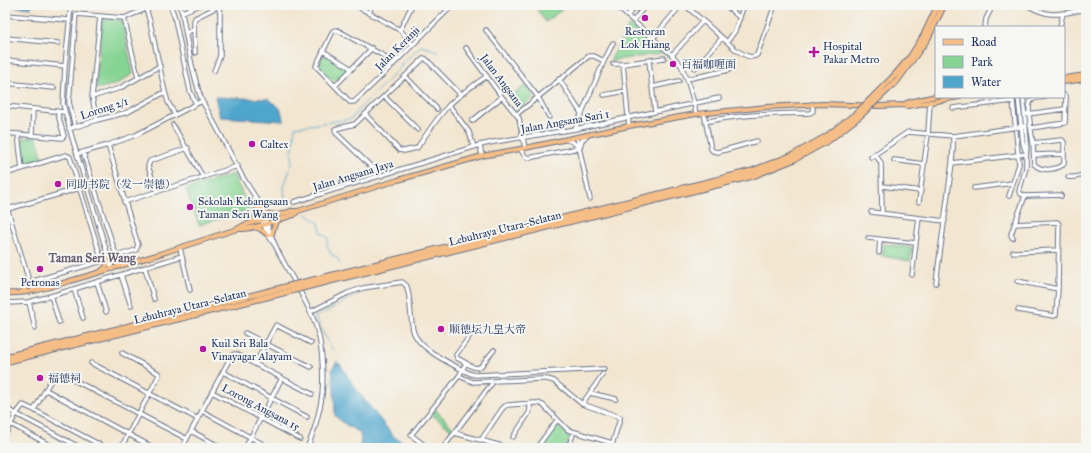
<svg xmlns="http://www.w3.org/2000/svg" width="1091" height="453" font-family="'IM FELL Great Primer','Noto Serif SC',serif">
	<style>
		.green { fill: #86d493; stroke: #508278 }
		.water { fill: #4fa6cc; stroke: #356a95 }
		.lines { fill: none; stroke-linecap: round; stroke-linejoin: round }
		.stream { stroke: #4fa6cc; stroke-width: 1 }
		.minor-casing { stroke: #666f86; stroke-width: 5.5 }
		.major-casing { stroke: #666f86; stroke-width: 6 }
		.highway-casing { stroke: #666f86; stroke-width: 7 }
		.minor { stroke: #fff; stroke-width: 3.5 }
		.major { stroke: #f6be87; stroke-width: 4 }
		.highway { stroke: #f6be87; stroke-width: 5 }
		.highway-bridge-casing { stroke: #666f86; stroke-width: 7; stroke-linecap: butt }
		.highway-bridge { stroke: #f6be87; stroke-width: 5 }
		.poi-dot { fill: #b5179e; stroke: #f6f6f2; stroke-width: 1.5 }
		.labels { text-anchor: middle; stroke-width: 4; stroke-linejoin: round; paint-order: stroke }
		.poi-label { font-size: 11px; fill: #1b2f5e; stroke: #f6f6f2; text-anchor: start }
		.street-label { font-size: 11px; fill: #1b2f5e; stroke: #f6f6f2 }
		.neighbourhood-label { font-size: 12px; font-weight: bold; fill: #655e70; stroke: #f6f6f2 }
	</style>
	<rect width="100%" height="100%" fill="#f6f6f2"/>
	<filter id="ink" filterUnits="userSpaceOnUse"><feTurbulence type="fractalNoise" baseFrequency=".025" numOctaves="2"/><feDisplacementMap in="SourceGraphic" scale="8" xChannelSelector="R" yChannelSelector="G"/><feConvolveMatrix kernelMatrix="1 2 1 2 8 2 1 2 1" color-interpolation-filters="sRGB"/></filter>
	<filter id="wash" filterUnits="userSpaceOnUse"><feTurbulence type="fractalNoise" baseFrequency=".012" numOctaves="4" result="noise"/><feDisplacementMap in="SourceGraphic" scale="16" xChannelSelector="R" yChannelSelector="G"/><feGaussianBlur stdDeviation="0.9" result="paint"/><feColorMatrix in="noise" values="0 0 0 0 0 0 0 0 0 0 0 0 0 0 0 0 0 1.4 0 .05"/><feComposite in="paint" operator="in"/></filter>
	<g filter="url(#wash)">
		<rect width="100%" height="100%" fill="#f2e6d0"/>
		<!-- green -->
		<path class="green" d="M534,5H567L546,22Z
			M102,19L122,20L133,74L117,84L96,89Z
			M629,25L664,53L610,61Z
			M327,55L347,67V70L336,81C329,80 321,71 319,64L323,56Z
			M526,85L533,95V98L518,109L509,97Z
			M37,137L43,160L27,164L26,163L22,138Z
			M233,174L250,210L199,225L186,189Z
			M884,244L912,248L910,261L882,256Z
			M435,409L454,429L453,431L431,414Z
			M556,425L570,436L566,448H540Z"/>
		<!-- water -->
		<path class="water" d="M5,5H32L31,8L5,6Z
			M215,97L269,99L280,108L284,121L220,117Z
			M336,363L340,364L356,389L394,437L411,446L414,448H360L361,437L359,432L346,425L335,416L334,391L332,369Z"/>
		<g class="lines">
			<!-- stream -->
			<path class="stream" d="M294,206L285,201L284,187L292,163V153L295,127L351,119L358,110L401,67V64L421,46L438,51
				M306,214L319,223L321,233L328,237L327,246L331,254L337,258L340,264
				M337,306L361,292L360,291
				M320,315L334,307
				M318,316L315,317L333,351
				M336,363L337,360"/>
		</g>
	</g>
	<g filter="url(#ink)">
		<g class="lines">
			<defs>
				<path id="minor" d="M71,5L65,66L63,104L73,141L112,269
					M145,5L150,22L165,92L168,102L175,115
					M170,5L174,15L190,91L196,104
					M179,5L182,12C187,42 192,72 202,101C216,125 229,151 242,176C248,186 256,197 261,207C266,220 270,234 276,247C288,273 307,299 316,326C323,346 325,386 320,407C317,421 313,435 307,448
					M355,5L400,30L413,45
					M615,5L672,55L681,65L687,79L694,103L696,114
					M685,5L735,49C741,53 750,60 757,55L775,5
					M725,5L740,18
					M1027,5C1034,9 1042,13 1051,14C1062,15 1075,11 1086,9
					M182,12L200,5
					M369,13L372,5
					M5,15L70,20
					M627,16L637,5
					M124,18L138,77
					M633,21L646,5
					M985,27L986,19L993,5
					M1060,27L1063,13
					M194,29L195,53
					M400,30L412,5
					M486,30L538,97L549,117
					M186,33L194,29V21L195,18L219,6
					M5,38L58,43
					M653,38L681,5
					M1086,39V38
					M727,42L735,31L744,5
					M466,48L502,97L519,118L525,148
					M323,51L352,69
					M672,55L703,21
					M5,60L65,66
					M649,61L655,112
					M613,64H623L629,126
					M623,64L664,58
					M393,65L384,56L337,30L333,31L316,66L350,102H354C388,71 420,37 453,5
					M695,68L722,38
					M214,71L220,56V13L218,5
					M405,76L437,109
					M559,79L581,113
					M687,79L729,70
					M5,83L54,88
					M335,86L372,48
					M652,87L679,81
					M604,95L626,91
					M384,96L418,130
					M92,97L120,88L160,66
					M1018,97L1023,143L1025,150
					M1023,97L1027,141L1026,161V168L1019,191L1021,194L1025,196L1060,195L1061,196
					M449,105L469,132L474,147
					M5,106L64,112
					M953,108L1013,101L1019,164L1009,196
					M704,113L711,149L713,151L718,152L757,141
					M365,114L399,150L404,151L417,148C427,133 437,118 449,105C460,94 474,85 487,76
					M517,114L589,56H594L604,61
					M1027,114L1065,109
					M97,120L92,97L100,17
					M472,121L502,97
					M705,122C740,114 775,114 810,113L813,111L812,104
					M173,125L203,177
					M75,127L69,102L76,14L124,18L146,9
					M1031,128L1065,123L1066,98L1064,95
					M69,129L97,120L128,112L165,92
					M575,129L604,61L613,43
					M5,133L62,138L64,136L57,111
					M18,134L22,169
					M32,135L33,109
					M577,137L590,199
					M567,140L573,142L578,147
					M1033,143L1034,164C1042,172 1054,170 1063,165L1064,163V142L1062,140L1033,143C1032,135 1026,106 1031,101C1034,97 1041,98 1046,97
					M480,145L482,156
					M580,147L582,140L587,136
					M520,149L525,156L528,158L579,148
					M83,152L115,252L120,255L136,250L138,245L108,145
					M77,154L108,145L136,135L202,101
					M875,154L881,163L882,213
					M1034,155L1064,154
					M871,157L908,132L953,136L1026,126
					M894,160L924,164
					M952,163L1026,154
					M5,174L66,155L70,157L102,261
					M381,176L336,133L335,129L355,124L424,58L426,59L461,95
					M1068,177C1075,178 1080,177 1086,172
					M882,186L921,191
					M974,188L1013,183
					M157,192L148,166L150,161L188,148
					M254,199L268,235L274,244
					M5,201L30,284L32,286L34,290
					M124,202L238,166
					M294,202L480,145L494,142L575,129L719,98
					M919,202L928,134L930,102
					M8,209L87,186
					M871,212L945,221
					M1014,224L1057,222L1059,224L1058,289L1056,315L1054,316L1018,310
					M868,238L916,243
					M1013,238L1012,237L1011,234L1025,196
					M180,248L190,290
					M1013,252L1058,250
					M879,253L880,239
					M145,268L154,299
					M121,275L131,306
					M912,275L919,218
					M1017,281L1058,289
					M30,282L109,259
					M97,282L106,312
					M936,283L952,163L953,149V136
					M74,289L83,318
					M51,296L59,322
					M29,302L35,328
					M6,303L28,302L51,296L182,256
					M5,305L7,294
					M310,312L348,293L363,288L402,282L406,285L407,287C411,301 410,316 413,330C417,349 455,366 471,374L475,375L605,369
					M245,333L311,367
					M91,363L198,419
					M466,363L457,358L456,355L469,337
					M255,364L276,325L311,343
					M66,372L70,378L187,439
					M223,372L307,417
					M459,376L473,382L540,379H547L554,381L582,404L620,417V419L611,448
					M46,390L154,448
					M212,392L300,439
					M590,393L616,399
					M582,404L603,374
					M5,408L81,448
					M34,410L51,380
					M202,411L270,448
					M5,421L55,448
					M191,431L222,448
					M455,433L509,448
					M5,435L16,414L23,405L34,410L106,448
					M513,437L529,413L530,410V403
					M481,440L502,409L505,406L508,405L534,403H538L543,405L568,430L612,443
					M538,446L557,420
					M5,448H6
					M121,448L159,375L158,373L122,353
					M182,448L228,362L234,354H236L312,394
					M209,448L212,443
					M245,448L282,378
					M428,448L411,435L459,376L466,363C471,366 476,370 481,366L494,350
					M443,448L493,382
					M568,448L574,432"/>
				<path id="major" d="M1064,78L1086,75
					M1064,82L1086,79
					M902,105L909,102L936,96
					M261,208L268,214L276,215
					M252,222L256,217L257,209
					M254,227L260,229L268,235
					M238,229C254,230 278,219 294,215L298,211
					M272,234L274,226L279,219
					M101,271L106,267L109,259L118,264L124,265
					M21,292L27,287L30,282L35,285L42,287
					M5,293C30,295 56,285 80,278C133,263 185,246 237,229L244,225L292,211H298L398,180L482,156L525,148L629,126L696,114L767,107L823,104L879,106L902,105L908,106L959,97"/>
				<path id="highway" d="M894,76L911,56L924,35L938,5
					M897,81L928,38L944,5
					M305,282L752,171L793,155L827,136
					M306,287L753,176L795,159L829,140
					M5,357L285,287
					M5,362L287,292"/>
			</defs>
			<!-- minor casing -->
			<use href="#minor" class="minor-casing"/>
			<!-- major casing -->
			<use href="#major" class="major-casing"/>
			<!-- highway casing -->
			<use href="#highway" class="highway-casing"/>
			<!-- minor -->
			<use href="#minor" class="minor"/>
			<!-- major -->
			<use href="#major" class="major"/>
			<!-- highway -->
			<use href="#highway" class="highway"/>
			<defs>
				<path id="highway-bridge" d="M827,136L858,112L894,76
					M829,140L861,115L897,81
					M285,287L305,282
					M287,292L306,287"/>
			</defs>
			<!-- highway-bridge casing -->
			<use href="#highway-bridge" class="highway-bridge-casing"/>
			<!-- highway-bridge -->
			<use href="#highway-bridge" class="highway-bridge"/>
		</g>
	</g>
	<!-- markers -->
	<g class="poi-dot">
		<circle cx="645" cy="18" r="4"/>
		<path d="M812 46h4v4h4v4h-4v4h-4v-4h-4v-4h4z"/>
		<circle cx="673" cy="64" r="4"/>
		<circle cx="252" cy="144" r="4"/>
		<circle cx="58" cy="184" r="4"/>
		<circle cx="190" cy="207" r="4"/>
		<circle cx="40" cy="269" r="4"/>
		<circle cx="441" cy="329" r="4"/>
		<circle cx="203" cy="349" r="4"/>
		<circle cx="40" cy="378" r="4"/>
	</g>
	<g class="labels">
		<!-- poi labels -->
		<g class="poi-label">
			<text x="645" y="35" text-anchor="middle">Restoran<tspan x="645" dy="13">Lok Hiang</tspan></text>
			<text x="823" y="50">Hospital<tspan x="823" dy="13">Pakar Metro</tspan></text>
			<text x="681" y="68">百福咖喱面</text>
			<text x="260" y="148">Caltex</text>
			<text x="66" y="188">同助书院（发一崇德）</text>
			<text x="198" y="205">Sekolah Kebangsaan<tspan x="198" dy="13">Taman Seri Wang</tspan></text>
			<text x="40" y="286" text-anchor="middle">Petronas</text>
			<text x="449" y="333">顺德坛九皇大帝</text>
			<text x="211" y="347">Kuil Sri Bala<tspan x="211" dy="13">Vinayagar Alayam</tspan></text>
			<text x="48" y="382">福德祠</text>
		</g>
		<!-- street labels -->
		<g class="street-label">
			<text transform="translate(397 48) rotate(-45)" y="4">Jalan Keranji</text>
			<text transform="translate(502 80) rotate(53)" y="4">Jalan Angsana</text>
			<text transform="translate(104 108) rotate(-18)" y="4">Lorong 2/1</text>
			<text transform="translate(565 121) rotate(-10)" y="4">Jalan Angsana Sari 1</text>
			<text transform="translate(353 175) rotate(-17)" y="4">Jalan Angsana Jaya</text>
			<text transform="translate(505 228) rotate(-14)" y="4">Lebuhraya Utara–Selatan</text>
			<text transform="translate(190 306) rotate(-14)" y="4">Lebuhraya Utara–Selatan</text>
			<text transform="translate(261 407) rotate(28)" y="4">Lorong Angsana 15</text>
		</g>
		<!-- neighbourhood labels -->
		<g class="neighbourhood-label">
			<text x="92" y="262">Taman Seri Wang</text>
		</g>
	</g>
	<!-- margin -->
	<rect width="1091" height="453" fill="none" stroke="#f6f6f2" stroke-width="20"/>
	<!-- legend -->
	<rect x="935" y="26" width="130" height="72" fill="#f6f6f2" stroke="#9ea6b7"/>
	<rect x="943" y="39" width="20" height="6" fill="#f6be87" stroke="#9ea6b7"/>
	<text x="971" y="46" font-size="12" fill="#1b2f5e">Road</text>
	<rect x="943" y="56" width="20" height="12" fill="#86d493" stroke="#9ea6b7"/>
	<text x="971" y="66" font-size="12" fill="#1b2f5e">Park</text>
	<rect x="943" y="76" width="20" height="12" fill="#4fa6cc" stroke="#9ea6b7"/>
	<text x="971" y="86" font-size="12" fill="#1b2f5e">Water</text>
</svg>
